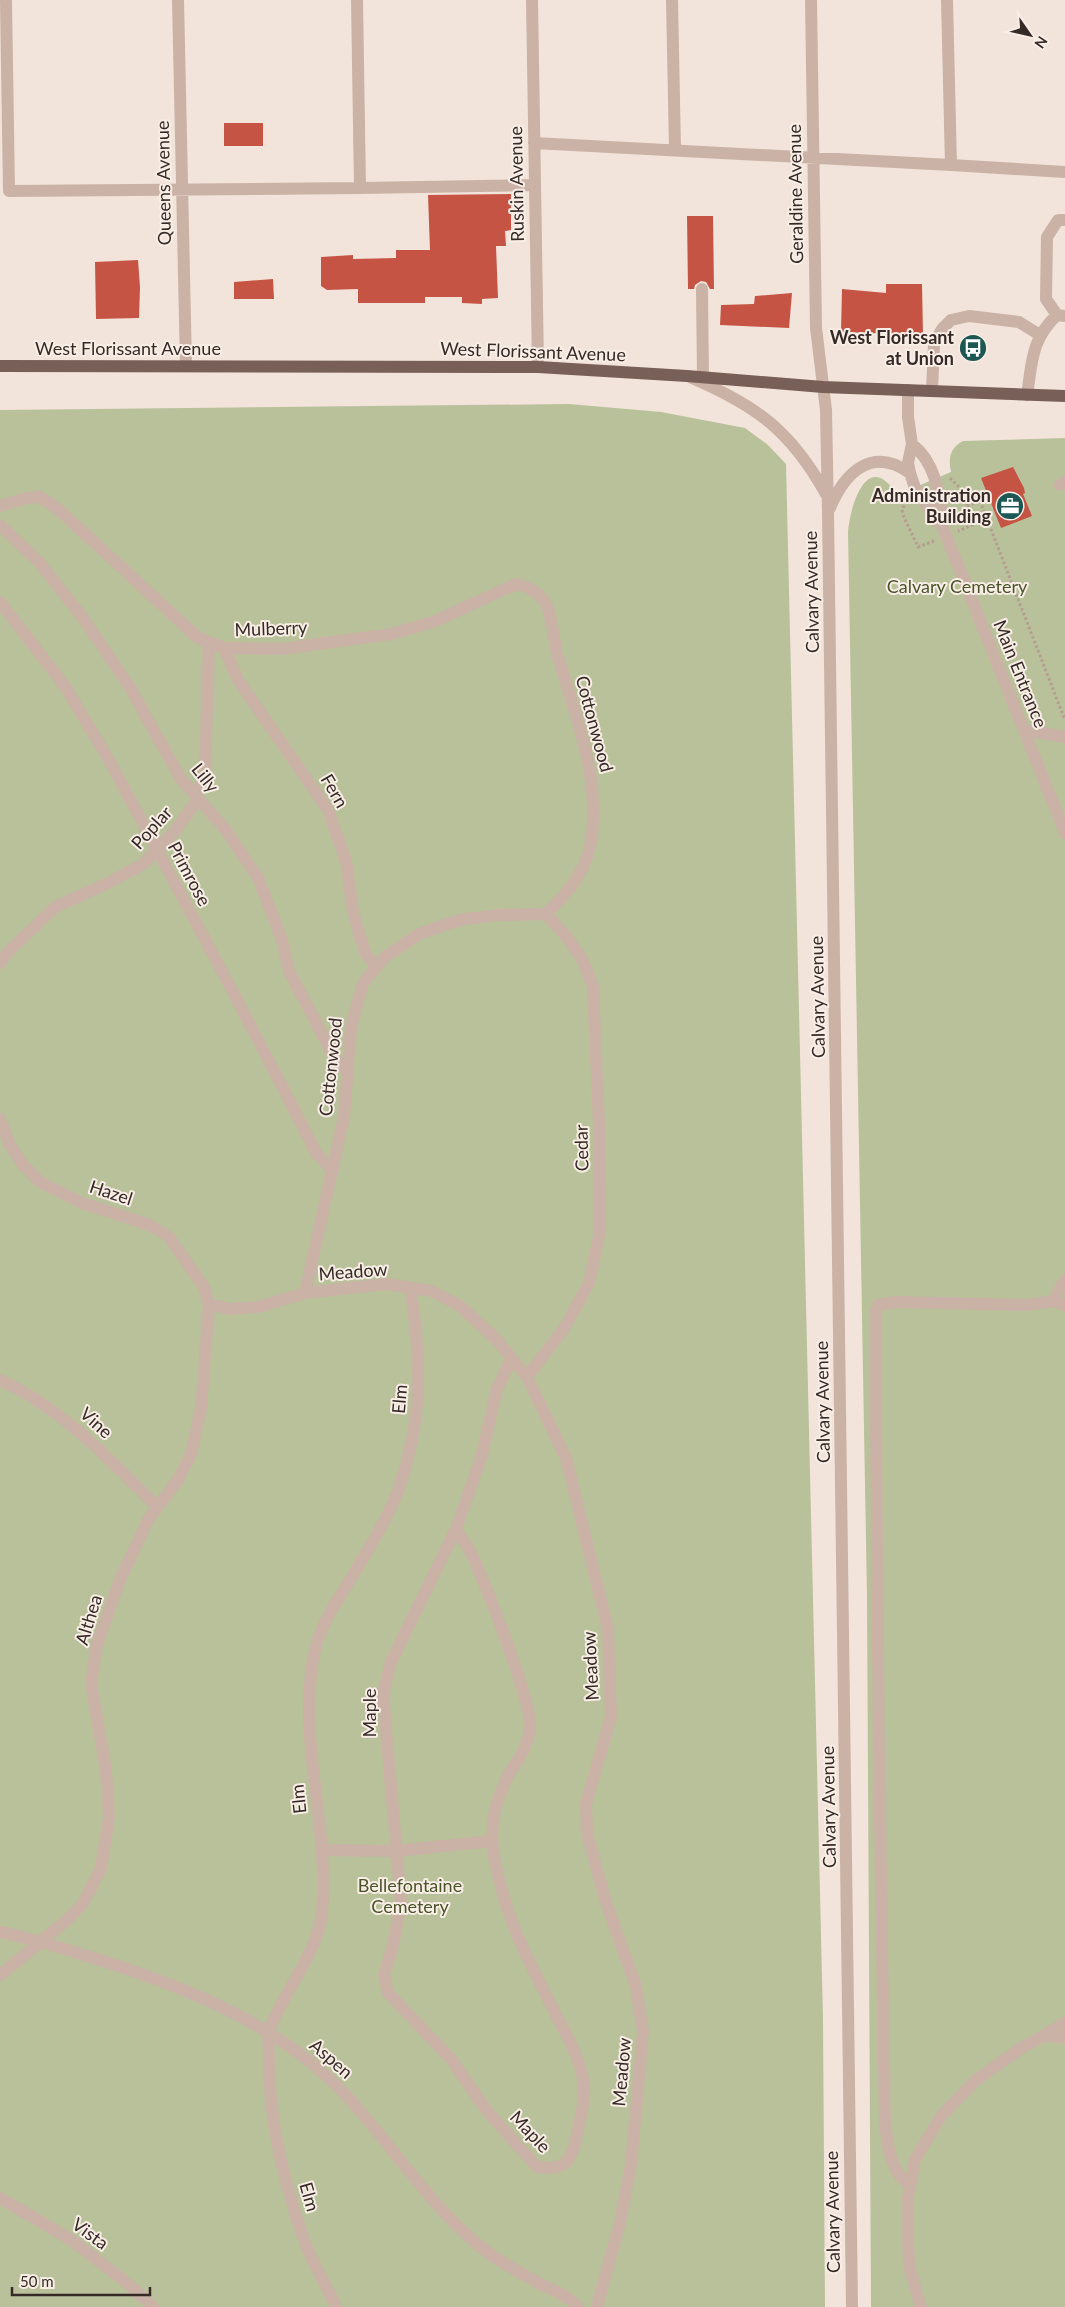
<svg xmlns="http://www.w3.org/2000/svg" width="1065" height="2307" font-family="Lato,sans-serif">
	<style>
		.green { fill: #b8c19a }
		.building { fill: #c65444 }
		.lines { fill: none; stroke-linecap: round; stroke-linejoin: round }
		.path { stroke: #b59c90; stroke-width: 3; stroke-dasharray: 2.5 2.5; stroke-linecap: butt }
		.minor { stroke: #cab2a6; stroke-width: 12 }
		.major { stroke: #785f58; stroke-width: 12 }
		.labels { text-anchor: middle; stroke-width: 4; stroke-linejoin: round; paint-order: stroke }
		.street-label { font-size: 18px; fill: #362a27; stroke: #f9eee6 }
		.poi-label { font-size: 18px; font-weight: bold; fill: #362a27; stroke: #f9eee6; text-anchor: end }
		.park-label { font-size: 18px; fill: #4a542b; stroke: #f9eee6 }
	</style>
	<rect width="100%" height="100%" fill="#f2e4da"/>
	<!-- green -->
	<path class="green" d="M569,404L661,412L745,428L768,445L786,464L823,2019L825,2307H0V410Z
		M1065,438V2307H871L867,1596L848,531C851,503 868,449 897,495L951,472C948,458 950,448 963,441Z"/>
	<!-- building -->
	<path class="building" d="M224,123H263V146H224Z
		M511,194V230L505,231L506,246H496L498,298L482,299V304L462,303V297H425V303H358V289L327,290L321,286V257L353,255V259L396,258V250H430L428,195Z
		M687,216H713L714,289H710L706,282L701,281L695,285L694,289H688Z
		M138,260L140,287L139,318L96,319L95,262Z
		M273,279L274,299H234V282Z
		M886,284H922L923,335L841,332L842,289L886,293Z
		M792,293L789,328L720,325L721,305L754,304L755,296Z
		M1013,467L1024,488L1025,493L1023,494L1032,516L1001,528L981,478Z"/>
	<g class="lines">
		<!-- path -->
		<path class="path" d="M950,478L960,488L975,524L958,531
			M906,501L902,510L903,515L918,547L934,541
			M980,501L1065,720
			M967,506L989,497"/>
		<!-- minor -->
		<path class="minor" d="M6,0L9,191L360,188
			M178,0L186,366
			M357,0L360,188L535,185
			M532,0L538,367
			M672,0L675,149
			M811,0L816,328L826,410L828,512L852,2307
			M947,0L951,165L1065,172
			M534,143L951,165
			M1065,220H1058L1047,237L1046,299L1057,315L1065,316
			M702,289L703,377
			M692,378C757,406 791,431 826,494
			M908,390V417L912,444L908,463L910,473L915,488L943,528L1065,833
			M932,391L934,344L942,329L951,320L969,316L1019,322L1040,335
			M1027,395C1032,363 1031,339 1057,315
			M912,444C937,464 939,495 943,525
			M1060,485L1065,482
			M0,506L26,498L40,497L58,509L197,637L224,648L281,649L391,634L433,622L516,584C529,587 540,592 546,604C553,618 553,638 557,653C574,712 599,771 592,834C589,868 570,891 546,914L497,915L459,920L419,934L385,957L363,983L351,1027L344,1117L305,1293
			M830,508C845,472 872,446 910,473
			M0,525L39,562L83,618L129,686L181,779L225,829L258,878L281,937L289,971L339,1066L348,1071
			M0,602L64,685L109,760L232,990L317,1154L333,1171
			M224,648L238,680L328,810L346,861L353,912L365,952L376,967
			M1024,730L1065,737
			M0,963L8,952L55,907L106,884L143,864L174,832L195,803L205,772L209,642
			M0,1119L10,1145L23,1165L40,1182L82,1203L150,1225L169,1237L204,1287L209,1304L201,1409L191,1454L178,1480L148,1520L120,1580L97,1644L91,1684L106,1770L109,1818L101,1868L83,1903L66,1921L0,1975
			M1053,1301L1065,1280
			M209,1304L230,1309L258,1307L305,1293L386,1284L432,1291L460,1306L496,1339L527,1377L566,1458L608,1629L611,1717L586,1804L587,1834L607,1905L636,1986L643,2032L631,2165L620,2222L597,2307
			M527,1377L565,1327L589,1283L600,1232L599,1123L593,986L582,959L566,936L546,914
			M0,1380C63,1409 109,1459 157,1507
			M456,1529C460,1536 466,1544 470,1551C483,1578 534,1705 530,1729C526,1752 518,1758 508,1776C483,1823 492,1856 506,1904C518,1943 539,1980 557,2017C567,2036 580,2058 583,2080C586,2099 580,2120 576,2139C571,2165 562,2170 537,2167L487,2111L451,2059L388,1993L384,1975L393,1945L401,1903L383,1694L391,1662L456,1529L482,1455L496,1392L511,1358
			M323,1850L397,1851L491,1841
			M0,1932C30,1938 58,1947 87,1956C177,1984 272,2020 339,2088C389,2139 426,2203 482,2248C499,2262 521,2273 540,2284C555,2291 567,2295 578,2307
			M1043,2036L1065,2023
			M910,2186C890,2170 888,2148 885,2123L879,1759L875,1313L878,1305L896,1302L1028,1305L1053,1301L1065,1305
			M0,2198L70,2239L132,2287L153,2307
			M336,2307C325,2283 310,2259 302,2234C283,2178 268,2115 269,2056C269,2047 267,2037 270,2029C284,1990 318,1954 322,1912C330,1827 297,1739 314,1655C320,1621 345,1590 362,1560C375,1538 390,1513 399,1488C423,1418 422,1360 410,1287
			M921,2307L910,2269L907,2233L908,2197L915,2160L941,2116L976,2080L1021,2048L1043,2036L1065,2037"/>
		<!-- major -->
		<path class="major" d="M0,366L538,367L687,376L823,387L1065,396"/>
	</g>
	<!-- icons -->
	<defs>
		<symbol id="bus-disc" viewBox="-11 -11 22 22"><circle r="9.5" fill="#1d5754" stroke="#f9eee6"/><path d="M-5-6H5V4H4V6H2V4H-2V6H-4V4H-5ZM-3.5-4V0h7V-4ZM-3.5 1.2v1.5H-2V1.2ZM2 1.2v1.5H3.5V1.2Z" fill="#fff"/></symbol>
		<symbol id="office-disc" viewBox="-11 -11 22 22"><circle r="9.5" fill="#1d5754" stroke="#f9eee6"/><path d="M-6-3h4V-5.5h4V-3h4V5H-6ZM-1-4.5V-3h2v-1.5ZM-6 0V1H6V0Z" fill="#fff"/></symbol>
	</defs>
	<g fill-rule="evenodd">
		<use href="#bus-disc" x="957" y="332" width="32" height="32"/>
		<use href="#office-disc" x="994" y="490" width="32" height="32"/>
	</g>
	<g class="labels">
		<!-- street labels -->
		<g class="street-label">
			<text transform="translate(164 183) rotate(-91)" y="6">Queens Avenue</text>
			<text transform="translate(517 184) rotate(-91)" y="6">Ruskin Avenue</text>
			<text transform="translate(796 194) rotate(-91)" y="6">Geraldine Avenue</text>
			<text x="128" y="355">West Florissant Avenue</text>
			<text transform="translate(533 352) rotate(2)" y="6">West Florissant Avenue</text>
			<text transform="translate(812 592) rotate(-91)" y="6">Calvary Avenue</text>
			<text transform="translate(271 629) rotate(-2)" y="6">Mulberry</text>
			<text transform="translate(1020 674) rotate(68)" y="6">Main Entrance</text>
			<text transform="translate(594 724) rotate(75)" y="6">Cottonwood</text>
			<text transform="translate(205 778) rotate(51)" y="6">Lilly</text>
			<text transform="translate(334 791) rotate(60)" y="6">Fern</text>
			<text transform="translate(152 828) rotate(-48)" y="6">Poplar</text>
			<text transform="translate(189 874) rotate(62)" y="6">Primrose</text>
			<text transform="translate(818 997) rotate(-91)" y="6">Calvary Avenue</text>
			<text transform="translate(331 1067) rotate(-84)" y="6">Cottonwood</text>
			<text transform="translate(582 1148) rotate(-91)" y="6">Cedar</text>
			<text transform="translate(111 1193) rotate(18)" y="6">Hazel</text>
			<text transform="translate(353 1272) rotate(-4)" y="6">Meadow</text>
			<text transform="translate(400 1399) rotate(-85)" y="6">Elm</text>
			<text transform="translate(823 1402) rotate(-91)" y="6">Calvary Avenue</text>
			<text transform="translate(96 1423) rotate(42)" y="6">Vine</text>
			<text transform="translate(89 1620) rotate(-73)" y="6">Althea</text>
			<text transform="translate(591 1666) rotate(-93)" y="6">Meadow</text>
			<text transform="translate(370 1713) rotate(-90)" y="6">Maple</text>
			<text transform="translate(299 1799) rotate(-96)" y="6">Elm</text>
			<text transform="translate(829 1807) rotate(-91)" y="6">Calvary Avenue</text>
			<text transform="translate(331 2059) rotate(41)" y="6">Aspen</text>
			<text transform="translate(622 2072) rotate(-85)" y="6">Meadow</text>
			<text transform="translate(530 2132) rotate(47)" y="6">Maple</text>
			<text transform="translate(309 2197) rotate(74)" y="6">Elm</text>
			<text transform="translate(833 2212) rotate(-91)" y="6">Calvary Avenue</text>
			<text transform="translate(90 2234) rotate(36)" y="6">Vista</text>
		</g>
		<!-- poi labels -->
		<g class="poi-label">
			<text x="954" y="344">West Florissant<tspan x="954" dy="21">at Union</tspan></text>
			<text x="991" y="502">Administration<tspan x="991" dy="21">Building</tspan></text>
		</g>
		<!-- park labels -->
		<g class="park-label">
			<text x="957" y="593">Calvary Cemetery</text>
			<text x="410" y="1892">Bellefontaine<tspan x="410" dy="21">Cemetery</tspan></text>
		</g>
	</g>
	<!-- north arrow -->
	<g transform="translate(1030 35) rotate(124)" stroke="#f9eee6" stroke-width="4" paint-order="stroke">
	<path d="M0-4L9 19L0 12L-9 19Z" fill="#362a27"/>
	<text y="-8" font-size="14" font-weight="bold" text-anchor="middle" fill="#362a27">N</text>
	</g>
	<!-- scale -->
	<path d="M12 2287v8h138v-8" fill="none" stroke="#362a27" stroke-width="2.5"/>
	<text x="20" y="2287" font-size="15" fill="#362a27" stroke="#f9eee6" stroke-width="4" paint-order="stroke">50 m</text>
</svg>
